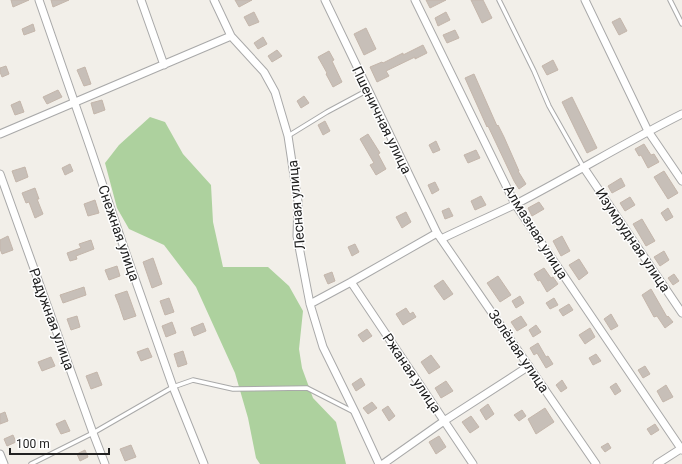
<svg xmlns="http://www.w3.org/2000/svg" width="682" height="464" font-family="Roboto,sans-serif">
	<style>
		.forest { fill: #add19e }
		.building { fill: #c7bfb8; stroke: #c4b6ab }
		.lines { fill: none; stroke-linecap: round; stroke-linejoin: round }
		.service-casing { stroke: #a9a9a9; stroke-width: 5.5 }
		.minor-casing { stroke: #a9a9a9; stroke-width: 9 }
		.service { stroke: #fff; stroke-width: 3.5 }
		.minor { stroke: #fff; stroke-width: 7 }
		.labels { text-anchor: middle; stroke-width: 3; stroke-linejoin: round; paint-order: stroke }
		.street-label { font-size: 14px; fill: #222; stroke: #fff }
	</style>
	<rect width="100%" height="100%" fill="#f2efe9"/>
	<!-- forest -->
	<path class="forest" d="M150,117L165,122L183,154L211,185L213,222L223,267H268L289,286L303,311L299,349L302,368L313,398L336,422L346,464H260L256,458L248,418L235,373L196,287L164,245L129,229L117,208L105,163L119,145Z"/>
	<!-- building -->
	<path class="building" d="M11,0H29L13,7Z
		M51,0H69L53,7Z
		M235,0H252L239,7Z
		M426,0H446L430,8Z
		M471,0H483L492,18L482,23Z
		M254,12L259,22L249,26L244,17Z
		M446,12L450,20L438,26L435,18Z
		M620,18L627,31L619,35L612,22Z
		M33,24L35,31L24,35L22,29Z
		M366,28L376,49L364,55L354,34Z
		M455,30L459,38L447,43L443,35Z
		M263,37L267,44L258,49L254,43Z
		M423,45L427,53L415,59V57L386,71L389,76L377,82L370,67L382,62L383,63L403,53V55Z
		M277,50L282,56L272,62L268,56Z
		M329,51L334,60L332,61L342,82L333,87L326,74L327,73L318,57Z
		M553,60L558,70L547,75L542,66Z
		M6,66L9,74L2,77L0,72V68Z
		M85,67L91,84L84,86L77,70Z
		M474,74L497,126L498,125L504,137L519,171H518L526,184L519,189L514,181L488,126L487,127L465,78Z
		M58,90L62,97L47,104L43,97Z
		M304,96L309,103L301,108L297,101Z
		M572,97L597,148L587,153L577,133L562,102Z
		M102,100L105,110L94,114L91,103Z
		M20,101L24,112L15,115L11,105Z
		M325,121L330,131L323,135L318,125Z
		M368,134L380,153L378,154L386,169L376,175L370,165L374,163L360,139Z
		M436,141L440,150L433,153L429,145Z
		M644,144L651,155L654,154L659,162L648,168L641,155L639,156L635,149Z
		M476,150L480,158L468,163L464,155Z
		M70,164L73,171L65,175L62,168Z
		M25,167L28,177L16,182L12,171Z
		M664,171L678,193L668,199L654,177Z
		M621,178L625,186L612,193L608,186Z
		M435,182L439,190L432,194L428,185Z
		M35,188L39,199H37L43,214L35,218L29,202L26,203L22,193Z
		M481,196L486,205L475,210L471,201Z
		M630,197L635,205L625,211L620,203Z
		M95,200L99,213L88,216L84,204Z
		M539,202L544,209L532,216L528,208Z
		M449,208L453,216L445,219L442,211Z
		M668,208L673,217L666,221L661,213Z
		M406,212L411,222L402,228L396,217Z
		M642,219L655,241L646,246L633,224Z
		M8,236L13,250L2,254L0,249V240Z
		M562,236L570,251L561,256L553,241Z
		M91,240L94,249L76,256L77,259L70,261L67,253L81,248L79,244Z
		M355,244L359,252L352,256L348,247Z
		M664,251L669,260L660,266L654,257Z
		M153,258L162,284L152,288L143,262Z
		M579,259L588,273L579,280L569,265Z
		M117,266L120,276L109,280L105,270Z
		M544,268L551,278L553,277L558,284L547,292L540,280L538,281L534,274Z
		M332,272L335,281L328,284L324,275Z
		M674,274L679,281L673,285L668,278Z
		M498,276L511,295L500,302L487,283Z
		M443,280L453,294L444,300L434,286Z
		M84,287L86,295L63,303L60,295Z
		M651,289L667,317L668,316L673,322L665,328L657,316L654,317L642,295Z
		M127,291L136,316L124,320L119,305L115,295Z
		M520,296L524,303L516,308L512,301Z
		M169,298L174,312L165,315L160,301Z
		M554,298L558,305L550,309L546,303Z
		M569,304L573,310L563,316L559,310Z
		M406,308L410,314L413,312L416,317L403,325L396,314Z
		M611,314L618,326L611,330L604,319Z
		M77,316L80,327L71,330L67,319Z
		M521,316L527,325L517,331L511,322Z
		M172,322L176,333L166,337L162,326Z
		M203,323L206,331L194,336L191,328Z
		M536,325L541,332L533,337L529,330Z
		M590,328L595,337L585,344L579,335Z
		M367,329L372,336L363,342L358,335Z
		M538,343L546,357L548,356L553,364L546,368L537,353L534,355L530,348Z
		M148,348L152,357L141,361L137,352Z
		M183,351L187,364L178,367L174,354Z
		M596,354L601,361L593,365L589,358Z
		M431,355L440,367L429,374L421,362Z
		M51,357L55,366L42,371L38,362Z
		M645,366L650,374L643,378L638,370Z
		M97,372L102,385L91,389L86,376Z
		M361,378L365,385L356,391L352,384Z
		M562,380L567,388L561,392L556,385Z
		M446,381L453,391L441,398L435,388Z
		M616,383L621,391L615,395L610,387Z
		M666,385L673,397L663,402L657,391Z
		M372,402L377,408L368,414L363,408Z
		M488,404L494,414L486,420L480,410Z
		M388,406L395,416L389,421L382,410Z
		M545,408L554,422L536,434L528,419Z
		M522,410L526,416L519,421L514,415Z
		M5,412L8,421L0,424V414Z
		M471,416L479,427L470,433L462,422Z
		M65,420L70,431L61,434L56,424Z
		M655,424L659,430L651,435L647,429Z
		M13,435L16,442L7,446L4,439Z
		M439,436L446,447L436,454L429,442Z
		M608,443L611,448L605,452L601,447Z
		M131,445L136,457L125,461L120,449Z
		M85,450L88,457L80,461L77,454Z"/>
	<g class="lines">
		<defs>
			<path id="service" d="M499,0L534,71L549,106L584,168
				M670,0L682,24
				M288,136L327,112L368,90
				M31,464L93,433L173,387L193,380L233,389L307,388L354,412"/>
			<path id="minor" d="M39,0L91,150L122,242L173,387L204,464
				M141,0L164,65
				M214,0L231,36L264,72L275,92L288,136L298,202L297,236L310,304L323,347L355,412L379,464
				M325,0L437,233L596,464
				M415,0L515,204L682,450
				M585,0L648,131L682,181
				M0,134L231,36
				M584,168L682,313
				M0,174L93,433L105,464
				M441,239C466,227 491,216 516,204C572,175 626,142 682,114
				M351,282L473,464
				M310,304L351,282L437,233
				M0,454L4,464
				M383,464L444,421L529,366
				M657,464L682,448"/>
		</defs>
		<!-- service casing -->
		<use href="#service" class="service-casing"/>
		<!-- minor casing -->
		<use href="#minor" class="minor-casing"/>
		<!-- service -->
		<use href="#service" class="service"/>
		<!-- minor -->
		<use href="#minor" class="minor"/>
	</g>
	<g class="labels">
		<!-- street labels -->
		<g class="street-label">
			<text transform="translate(382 120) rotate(64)" y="5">Пшеничная улица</text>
			<text transform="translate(296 205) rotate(-95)" y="5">Лесная улица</text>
			<text transform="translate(536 232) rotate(58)" y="5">Алмазная улица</text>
			<text transform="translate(119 233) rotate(71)" y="5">Снежная улица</text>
			<text transform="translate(633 240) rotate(56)" y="5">Изумрудная улица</text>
			<text transform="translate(52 319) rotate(70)" y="5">Радужная улица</text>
			<text transform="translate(519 351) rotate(56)" y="5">Зелёная улица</text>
			<text transform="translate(412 373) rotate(56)" y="5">Ржаная улица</text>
		</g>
	</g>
	<!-- scale -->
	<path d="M10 448v6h99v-6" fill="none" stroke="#222222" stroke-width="2"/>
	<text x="16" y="448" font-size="12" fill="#222222" stroke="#ffffff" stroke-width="3" paint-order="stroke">100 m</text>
</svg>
